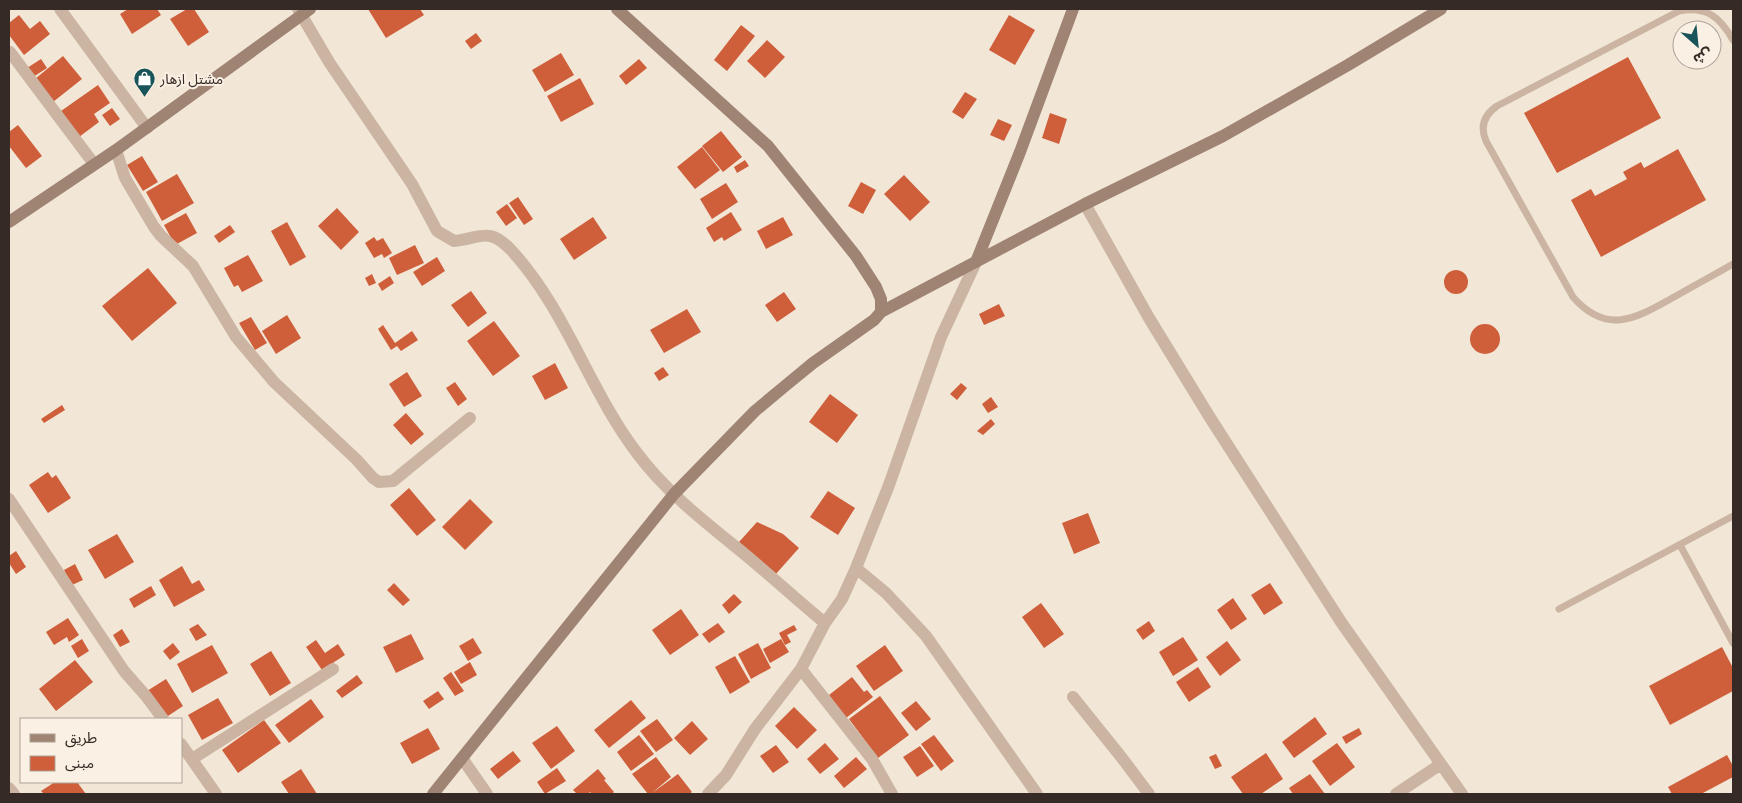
<svg xmlns="http://www.w3.org/2000/svg" width="1742" height="803" font-family="'Archivo Narrow','Noto Sans Arabic',sans-serif">
	<style>
		.building { fill: #ce5f3a }
		.lines { fill: none; stroke-linecap: round; stroke-linejoin: round }
		.lane { stroke: #cbb5a2; stroke-width: 7 }
		.street { stroke: #cbb5a2; stroke-width: 12 }
		.secondary { stroke: #9f8474; stroke-width: 12 }
		.labels { text-anchor: middle; stroke-width: 4; stroke-linejoin: round; paint-order: stroke }
		.poi-label { font-size: 14px; fill: #352a25; stroke: #faf0e3; text-anchor: start }
	</style>
	<rect width="100%" height="100%" fill="#f2e6d7"/>
	<!-- building -->
	<path class="building" d="M128,9H157L161,15L132,34L120,14Z
		M187,9H194L209,32L188,46L170,19Z
		M368,9H420L424,15L386,38Z
		M19,15L30,29L40,21L50,34L24,55L9,35V23Z
		M1009,15L1035,30L1015,65L989,50Z
		M741,25L755,36L727,71L714,60Z
		M476,33L482,41L471,49L465,41Z
		M767,40L785,57L765,78L747,61Z
		M561,53L574,75L545,92L532,70Z
		M63,56L82,79L53,102L35,79Z
		M1628,57L1661,118L1557,173L1524,113Z
		M41,59L47,68L33,77L27,68Z
		M639,59L647,68L626,85L619,76Z
		M580,78L594,104L561,122L547,96Z
		M98,85L110,103L94,114L99,122L79,137L61,111Z
		M965,92L977,99L963,119L952,112Z
		M112,108L120,119L110,126L102,115Z
		M1050,113L1067,119L1059,144L1042,138Z
		M998,119L1012,125L1004,141L990,135Z
		M18,125L42,156L26,168L9,146V132Z
		M721,131L742,157L723,172L702,146Z
		M702,147L720,170L695,189L677,167Z
		M1678,149L1706,200L1601,257L1571,200L1591,189L1595,196L1627,179L1623,172L1641,162L1644,168Z
		M142,156L158,182L143,191L127,165Z
		M745,160L749,166L737,173L734,167Z
		M177,174L194,203L162,221L146,192Z
		M904,175L930,202L910,221L884,194Z
		M861,182L876,190L863,214L848,206Z
		M726,183L738,202L712,219L700,199Z
		M518,197L533,219L524,225L509,203Z
		M507,204L517,218L506,226L496,212Z
		M337,208L359,232L341,250L318,226Z
		M731,212L742,230L724,241L722,237L714,242L706,228Z
		M186,213L197,233L175,245L164,225Z
		M593,217L607,238L574,260L560,239Z
		M783,217L793,235L766,249L757,231Z
		M287,222L306,257L290,266L271,231Z
		M230,225L235,232L219,243L214,236Z
		M374,237L377,241L383,238L392,253L384,258L382,254L374,258L365,243Z
		M415,245L424,263L397,275L389,258Z
		M248,255L263,281L242,292L238,285L234,287L224,268Z
		M437,257L445,271L422,286L413,272Z
		M148,268L177,303L132,341L102,306Z
		M1444 282a12 12 0 1 1 24 0a12 12 0 1 1-24 0Z
		M372,274L376,283L369,286L365,278Z
		M390,276L394,283L382,291L378,284Z
		M471,291L487,313L468,327L451,305Z
		M784,292L796,309L777,322L765,305Z
		M999,304L1005,316L984,325L979,314Z
		M687,309L701,332L664,353L650,330Z
		M287,315L301,338L276,354L262,331Z
		M251,317L267,343L255,350L239,323Z
		M494,321L520,356L493,376L467,341Z
		M1470 339a15 15 0 1 1 30 0a15 15 0 1 1-30 0Z
		M383,325L395,343L412,331L418,340L401,351L397,346L391,350L378,329Z
		M555,363L568,388L545,400L532,376Z
		M663,367L669,375L659,381L654,373Z
		M407,372L422,396L404,407L389,384Z
		M455,382L467,399L458,406L446,388Z
		M961,383L967,388L957,400L950,394Z
		M830,394L858,415L837,443L809,422Z
		M991,397L998,407L988,413L982,404Z
		M62,405L65,410L44,423L41,419Z
		M406,413L424,434L411,445L393,425Z
		M991,419L995,424L983,435L977,431Z
		M48,472L52,478L56,475L71,498L48,513L29,485Z
		M409,488L436,520L417,536L390,505Z
		M828,491L855,508L838,535L810,517Z
		M470,499L493,522L465,550L442,527Z
		M1088,513L1100,543L1074,554L1062,523Z
		M757,522L783,534L799,548L775,575L739,542Z
		M117,534L134,562L105,579L88,550Z
		M16,551L26,567L16,574L9,563V556Z
		M75,564L83,580L72,585L64,570Z
		M182,566L192,584L199,580L205,590L174,607L159,580Z
		M394,583L410,600L403,606L387,590Z
		M1270,583L1283,603L1264,615L1251,595Z
		M151,586L156,595L134,608L129,599Z
		M734,594L742,602L729,614L722,605Z
		M1233,598L1247,619L1231,630L1217,610Z
		M1041,603L1064,634L1044,648L1022,617Z
		M681,609L699,635L670,655L652,630Z
		M68,618L79,635L69,642L67,637L54,645L46,632Z
		M1149,621L1155,631L1143,640L1136,630Z
		M718,623L725,632L709,643L702,634Z
		M198,624L207,635L196,641L189,629Z
		M794,625L797,630L787,635L791,642L785,645L779,633Z
		M122,629L130,642L120,647L113,635Z
		M411,634L424,659L396,673L383,647Z
		M1183,637L1198,660L1173,676L1159,652Z
		M473,638L482,653L468,661L459,646Z
		M82,639L89,651L78,658L71,646Z
		M781,639L789,652L770,663L763,649Z
		M316,640L325,653L338,644L345,655L322,670L306,647Z
		M1227,641L1241,660L1220,676L1206,657Z
		M173,643L180,652L170,660L163,651Z
		M758,643L771,668L751,679L738,654Z
		M212,645L228,673L192,693L177,664Z
		M885,645L903,671L874,691L856,666Z
		M1722,647L1733,668V691L1670,725L1649,686Z
		M271,651L291,683L270,696L250,664Z
		M735,656L750,682L730,694L715,667Z
		M75,660L93,682L56,711L39,689Z
		M470,662L477,675L461,684L454,672Z
		M1198,667L1211,687L1189,702L1176,682Z
		M451,672L464,691L455,696L443,678Z
		M357,675L363,683L342,698L336,691Z
		M852,677L864,692L867,690L873,697L846,718L829,695Z
		M166,679L183,706L165,718L147,691Z
		M438,691L444,699L429,709L423,701Z
		M880,696L909,735L878,758L849,719Z
		M218,698L233,723L202,740L188,715Z
		M311,699L324,717L289,743L275,725Z
		M631,700L646,718L609,748L594,730Z
		M916,701L931,719L916,731L901,713Z
		M794,707L817,730L797,749L775,726Z
		M1315,717L1327,734L1294,758L1282,742Z
		M657,719L673,740L656,752L640,731Z
		M264,720L281,743L238,773L222,750Z
		M692,721L708,739L690,755L674,738Z
		M557,726L575,751L551,769L532,743Z
		M428,728L440,749L412,764L400,743Z
		M1359,728L1362,734L1346,744L1342,737Z
		M639,735L654,754L631,771L617,752Z
		M934,735L954,761L941,771L921,744Z
		M825,743L839,759L820,774L807,759Z
		M1337,743L1355,767L1330,786L1312,761Z
		M776,745L789,762L773,773L760,756Z
		M920,746L934,766L917,777L903,757Z
		M513,751L521,761L498,779L490,769Z
		M1266,753L1283,779L1261,794H1243L1231,777Z
		M1216,754L1222,766L1215,769L1209,757Z
		M1727,755L1733,766V777L1701,794H1672L1668,787Z
		M656,757L671,777L652,793L678,774L692,792L689,794H648L632,774Z
		M856,757L867,769L844,788L834,776Z
		M557,768L566,781L545,794L537,782Z
		M301,769L317,794H289L281,782Z
		M598,769L606,779L604,780L614,792L612,794H592L590,792L588,794H577L573,790Z
		M1310,774L1325,794H1293L1289,788Z
		M55,782H77L86,794H44L41,791Z"/>
	<g class="lines">
		<!-- lane -->
		<path class="lane" d="M1733,40C1720,17 1707,6 1679,11L1497,106C1484,115 1480,127 1486,141L1573,297C1608,337 1638,317 1676,296C1695,285 1714,275 1733,264
			M1680,545L1733,643
			M1559,609L1733,516"/>
		<!-- street -->
		<path class="street" d="M60,9L147,128
			M298,9L329,62L412,184L437,231L454,241C481,238 489,226 512,251C566,310 589,390 637,453C666,492 705,522 742,552C770,575 797,600 825,623
			M10,52L94,164
			M116,150L125,178L154,227L161,236L193,266L236,337L274,382L357,460L373,478L379,482L393,481L470,418
			M1085,204L1149,318L1209,416L1341,622L1462,794
			M9,499L124,671L146,696L163,719
			M856,568L886,593L926,636L1037,794
			M801,669L872,759L892,794
			M1073,697L1122,758L1149,794
			M181,744L216,794
			M462,758L487,794
			M192,759L333,669
			M9,788L14,794
			M708,794L726,775L755,729L801,669L825,623L842,599L856,568L889,485L941,337L976,262
			M1396,794L1441,764"/>
		<!-- secondary -->
		<path class="secondary" d="M9,222L116,150L310,9
			M976,262L1020,152L1073,9
			M881,312L1085,204L1223,136L1348,65L1441,9
			M433,794L674,494L755,411L785,386L813,363L874,320L881,312V299L876,287L856,256L768,146L617,9"/>
	</g>
	<!-- icons -->
	<defs>
		<symbol id="shop-pin" viewBox="-11 -11 22 30"><path d="M0 17L-7.5 6A9.5 9.5 0 1 1 7.5 6Z" fill="#185459" stroke="#faf0e3"/><path d="M-5-2.5h2.3a2.7 3.5 0 0 1 5.4 0H5L5.5 6h-11ZM-1.5-2.5h3a1.5 2.3 0 0 0-3 0Z" fill="#fff"/></symbol>
	</defs>
	<g fill-rule="evenodd">
		<use href="#shop-pin" x="132" y="66" width="25" height="34"/>
	</g>
	<g class="labels">
		<!-- poi labels -->
		<g class="poi-label">
			<text x="160" y="84">مشتل ازهار</text>
		</g>
	</g>
	<!-- border -->
	<rect width="1742" height="803" fill="none" stroke="#352a25" stroke-width="20"/>
	<!-- legend -->
	<rect x="20" y="718" width="162" height="65" fill="#faf0e3" stroke="#aba197"/>
	<rect x="30" y="734" width="25" height="8" fill="#9f8474" stroke="#aba197"/>
	<text x="65" y="743" font-size="15" fill="#352a25">طريق</text>
	<rect x="30" y="756" width="25" height="15" fill="#ce5f3a" stroke="#aba197"/>
	<text x="65" y="768" font-size="15" fill="#352a25">مبنى</text>
	<!-- north arrow -->
	<g transform="translate(1697 45) rotate(153)"><circle r="24" fill="#faf0e3" stroke="#aba197"/>
	<path d="M0-4L9 19L0 12L-9 19Z" fill="#185459"/>
	<text y="-8" font-size="14" font-weight="bold" text-anchor="middle" fill="#352a25">ش</text>
	</g>
</svg>
